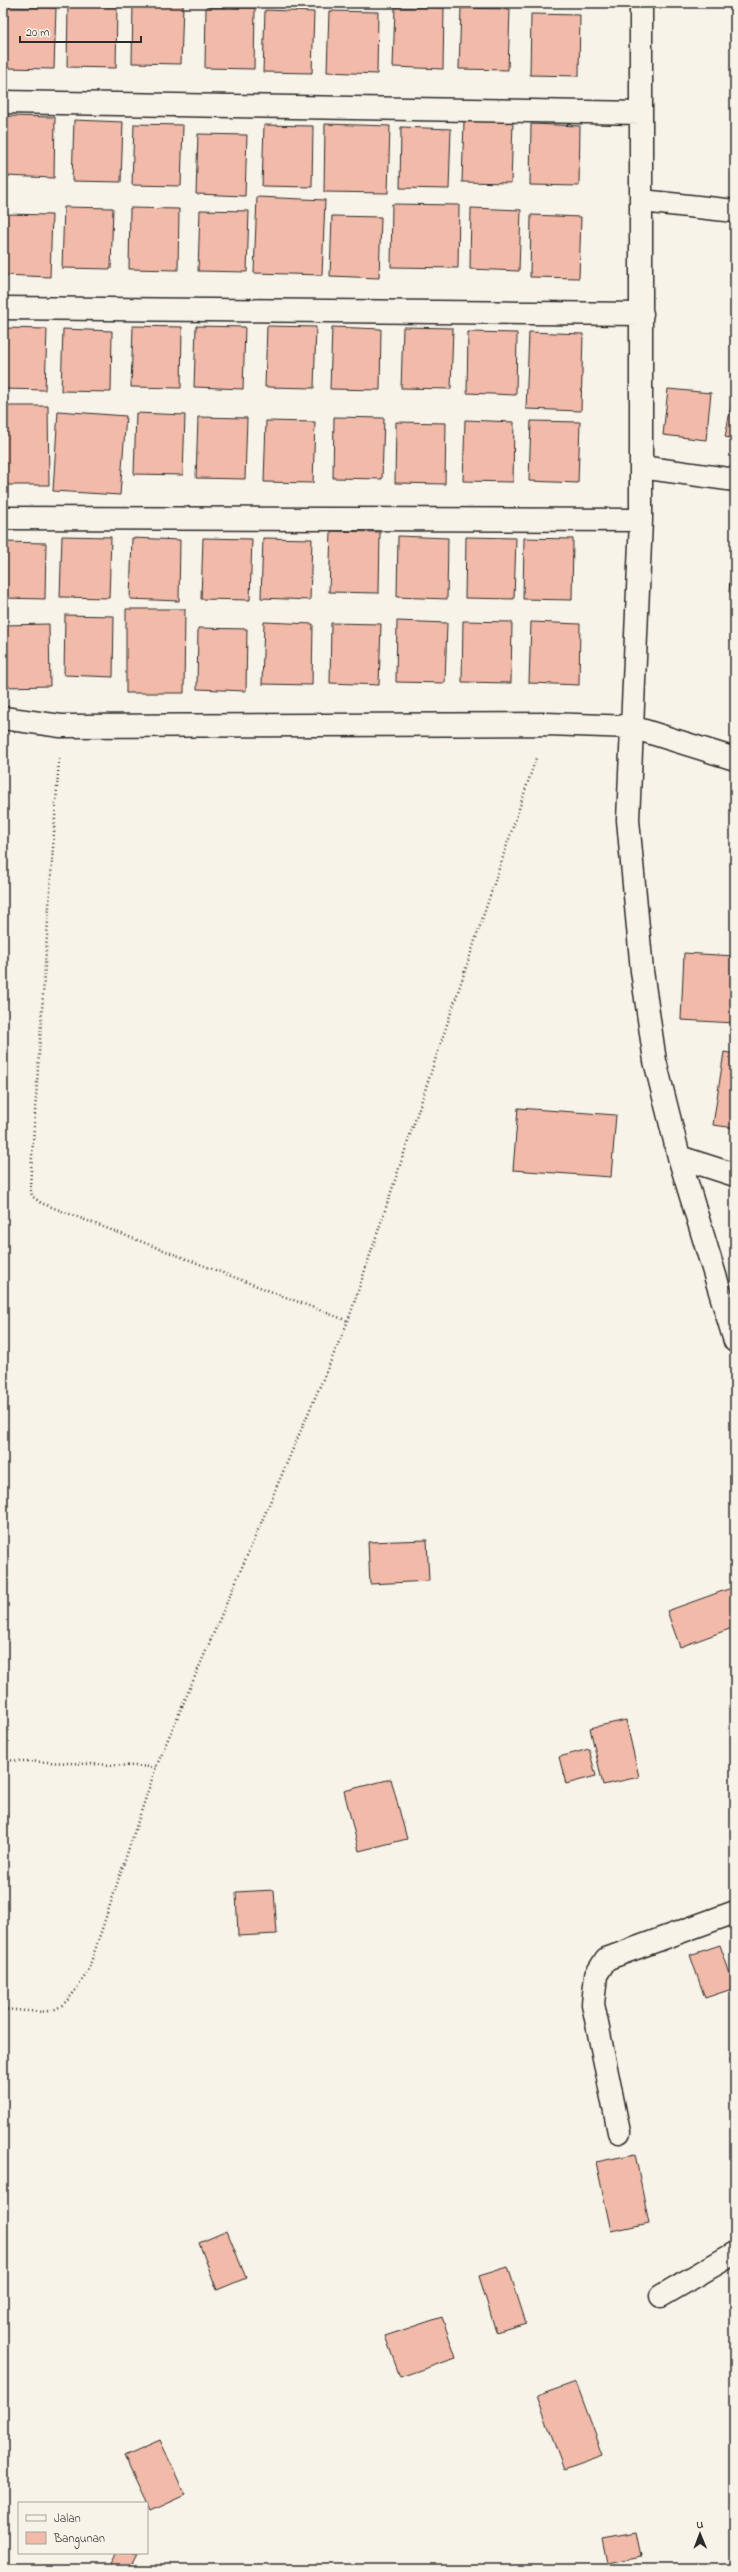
<svg xmlns="http://www.w3.org/2000/svg" width="738" height="2572" font-family="'Indie Flower',sans-serif">
	<style>
		.building { fill: #f2baa8; stroke: #2b2b2b }
		.lines { fill: none; stroke-linecap: round; stroke-linejoin: round }
		.minor-casing { stroke: #2b2b2b; stroke-width: 25 }
		.path { stroke: #2b2b2b; stroke-width: 2.5; stroke-dasharray: 1 3; stroke-linecap: butt }
		.minor { stroke: #f7f3e8; stroke-width: 22 }
	</style>
	<rect width="100%" height="100%" fill="#f7f3e8"/>
	<filter id="ink" filterUnits="userSpaceOnUse"><feTurbulence type="fractalNoise" baseFrequency=".025" numOctaves="2"/><feDisplacementMap in="SourceGraphic" scale="8" xChannelSelector="R" yChannelSelector="G"/><feConvolveMatrix kernelMatrix="1 2 1 2 8 2 1 2 1" color-interpolation-filters="sRGB"/></filter>
	<g filter="url(#ink)">
		<!-- building -->
		<path class="building" d="M133,3L183,4L181,64L132,63Z
			M68,6L117,7L116,68L67,67Z
			M7,7L56,8L54,69L5,68Z
			M206,7L255,8L254,69L205,68Z
			M395,7L444,8L443,69L393,67Z
			M461,8L510,9L508,70L459,69Z
			M265,10L314,12L312,73L263,72Z
			M329,11L378,12L377,74L327,72Z
			M531,14L580,15L579,76L530,75Z
			M6,116L55,117L54,178L5,176Z
			M74,120L123,122L121,182L72,181Z
			M464,121L513,122L511,183L462,182Z
			M134,124L183,125L181,186L132,185Z
			M325,124L390,126L388,193L324,192Z
			M531,124L580,126L579,186L530,185Z
			M264,125L313,126L312,187L262,186Z
			M401,127L451,129L449,189L400,188Z
			M198,134L247,135L245,196L196,194Z
			M257,197L325,200L322,275L254,273Z
			M392,204L459,205L458,268L391,267Z
			M64,207L113,208L111,269L62,268Z
			M130,208L179,209L178,270L129,269Z
			M471,208L521,210L519,271L470,269Z
			M200,210L249,211L247,272L198,271Z
			M3,214L52,215L50,277L3,275Z
			M531,215L581,217L579,278L530,277Z
			M332,216L381,217L379,278L330,276Z
			M133,326L182,327L181,388L131,387Z
			M196,326L245,327L243,389L194,387Z
			M267,326L316,327L314,388L265,387Z
			M332,327L381,329L380,390L330,389Z
			M403,327L453,328L451,389L401,388Z
			M3,328L47,329L45,390L3,389Z
			M63,329L112,331L111,392L61,391Z
			M468,332L517,333L516,395L467,393Z
			M529,332L583,334L581,411L526,409Z
			M668,389L711,393L706,440L663,435Z
			M734,390L735,391V439L725,437Z
			M3,406H48L49,485H3Z
			M58,411L126,416L120,495L53,491Z
			M136,413L185,415L183,475L134,474Z
			M198,417L247,418L245,479L196,478Z
			M334,417L384,418L382,479L333,478Z
			M465,420L514,422L513,482L463,481Z
			M266,421L315,422L313,483L264,482Z
			M531,421L580,422L578,483L529,481Z
			M396,422L446,423L445,484L395,483Z
			M735,526V592H729Z
			M331,531L380,532L379,593L329,592Z
			M62,536L111,537L109,598L60,597Z
			M398,536L448,538L447,599L397,597Z
			M466,537L516,538L514,599L465,598Z
			M132,538L180,540L179,601L130,599Z
			M203,538L252,539L250,600L201,599Z
			M263,538L312,539L310,600L261,598Z
			M524,538L573,539L572,600L523,599Z
			M3,542L46,543L45,599L3,598Z
			M126,609H185L184,693H126Z
			M65,615L114,616L113,677L64,675Z
			M397,621L447,623L445,683L396,682Z
			M463,621L512,622L511,683L462,682Z
			M264,622L313,624L312,685L262,684Z
			M531,622L580,624L579,685L529,683Z
			M331,623L381,624L379,685L330,683Z
			M49,624L50,686L3,687V625Z
			M198,628L247,629L246,691L197,689Z
			M684,953L735,956V1023L681,1020Z
			M724,1052L735,1054V1128L713,1125Z
			M518,1108L616,1115L611,1177L513,1170Z
			M427,1540L429,1581L370,1584L368,1542Z
			M734,1587L735,1627L680,1647L667,1611Z
			M626,1720L639,1777L603,1785L590,1728Z
			M589,1749L596,1776L566,1784L559,1757Z
			M391,1779L407,1839L359,1851L344,1791Z
			M274,1890L277,1934L238,1936L236,1892Z
			M720,1945L735,1988L705,1998L690,1955Z
			M735,2058V2076L730,2059Z
			M635,2154L649,2223L611,2231L596,2162Z
			M227,2231L246,2278L217,2290L199,2243Z
			M508,2267L526,2323L496,2332L479,2276Z
			M442,2317L456,2358L400,2377L385,2336Z
			M576,2382L603,2455L564,2469L537,2396Z
			M160,2440L185,2495L150,2511L124,2456Z
			M636,2532L641,2556L608,2563L603,2538Z
			M116,2553H138L130,2569H107Z"/>
		<g class="lines">
			<defs>
				<path id="minor" d="M641,3V520L628,820L642,971L655,1061L679,1157L735,1341
					M3,102L641,113
					M642,201L735,211
					M3,308L642,314
					M641,467L735,480
					M3,518L641,520
					M3,718L61,726L547,724L632,727L735,759
					M679,1157L735,1175
					M619,2132L593,2004L596,1975L606,1959L735,1912
					M661,2296L735,2253"/>
			</defs>
			<!-- minor casing -->
			<use href="#minor" class="minor-casing"/>
			<!-- path -->
			<path class="path" d="M59,759L30,1186L32,1196L41,1203L348,1321
				M3,1760L156,1767
				M3,2009C56,2013 58,2019 88,1971L156,1767L348,1321L536,758"/>
			<!-- minor -->
			<use href="#minor" class="minor"/>
		</g>
	</g>
	<!-- margin -->
	<rect width="738" height="2572" fill="none" stroke="#f7f3e8" stroke-width="16"/>
	<rect x="8" y="8" width="722" height="2556" fill="none" stroke="#2b2b2b" stroke-width="1.5" filter="url(#ink)"/>
	<!-- legend -->
	<rect x="18" y="2502" width="130" height="52" fill="#f7f3e8" stroke="#a5a39c"/>
	<rect x="26" y="2515" width="20" height="6" fill="#f7f3e8" stroke="#a5a39c"/>
	<text x="54" y="2522" font-size="12" fill="#2b2b2b">Jalan</text>
	<rect x="26" y="2532" width="20" height="12" fill="#f2baa8" stroke="#a5a39c"/>
	<text x="54" y="2542" font-size="12" fill="#2b2b2b">Bangunan</text>
	<!-- north arrow -->
	<g transform="translate(700 2534) rotate(359)" stroke="#f7f3e8" stroke-width="3" paint-order="stroke">
	<path d="M0-3L7 15L0 10L-7 15Z" fill="#2b2b2b"/>
	<text y="-6" font-size="11" font-weight="bold" text-anchor="middle" fill="#2b2b2b">U</text>
	</g>
	<!-- scale -->
	<path d="M20 36v6h121v-6" fill="none" stroke="#2b2b2b" stroke-width="2"/>
	<text x="26" y="36" font-size="12" fill="#2b2b2b" stroke="#f7f3e8" stroke-width="3" paint-order="stroke">20 m</text>
</svg>
